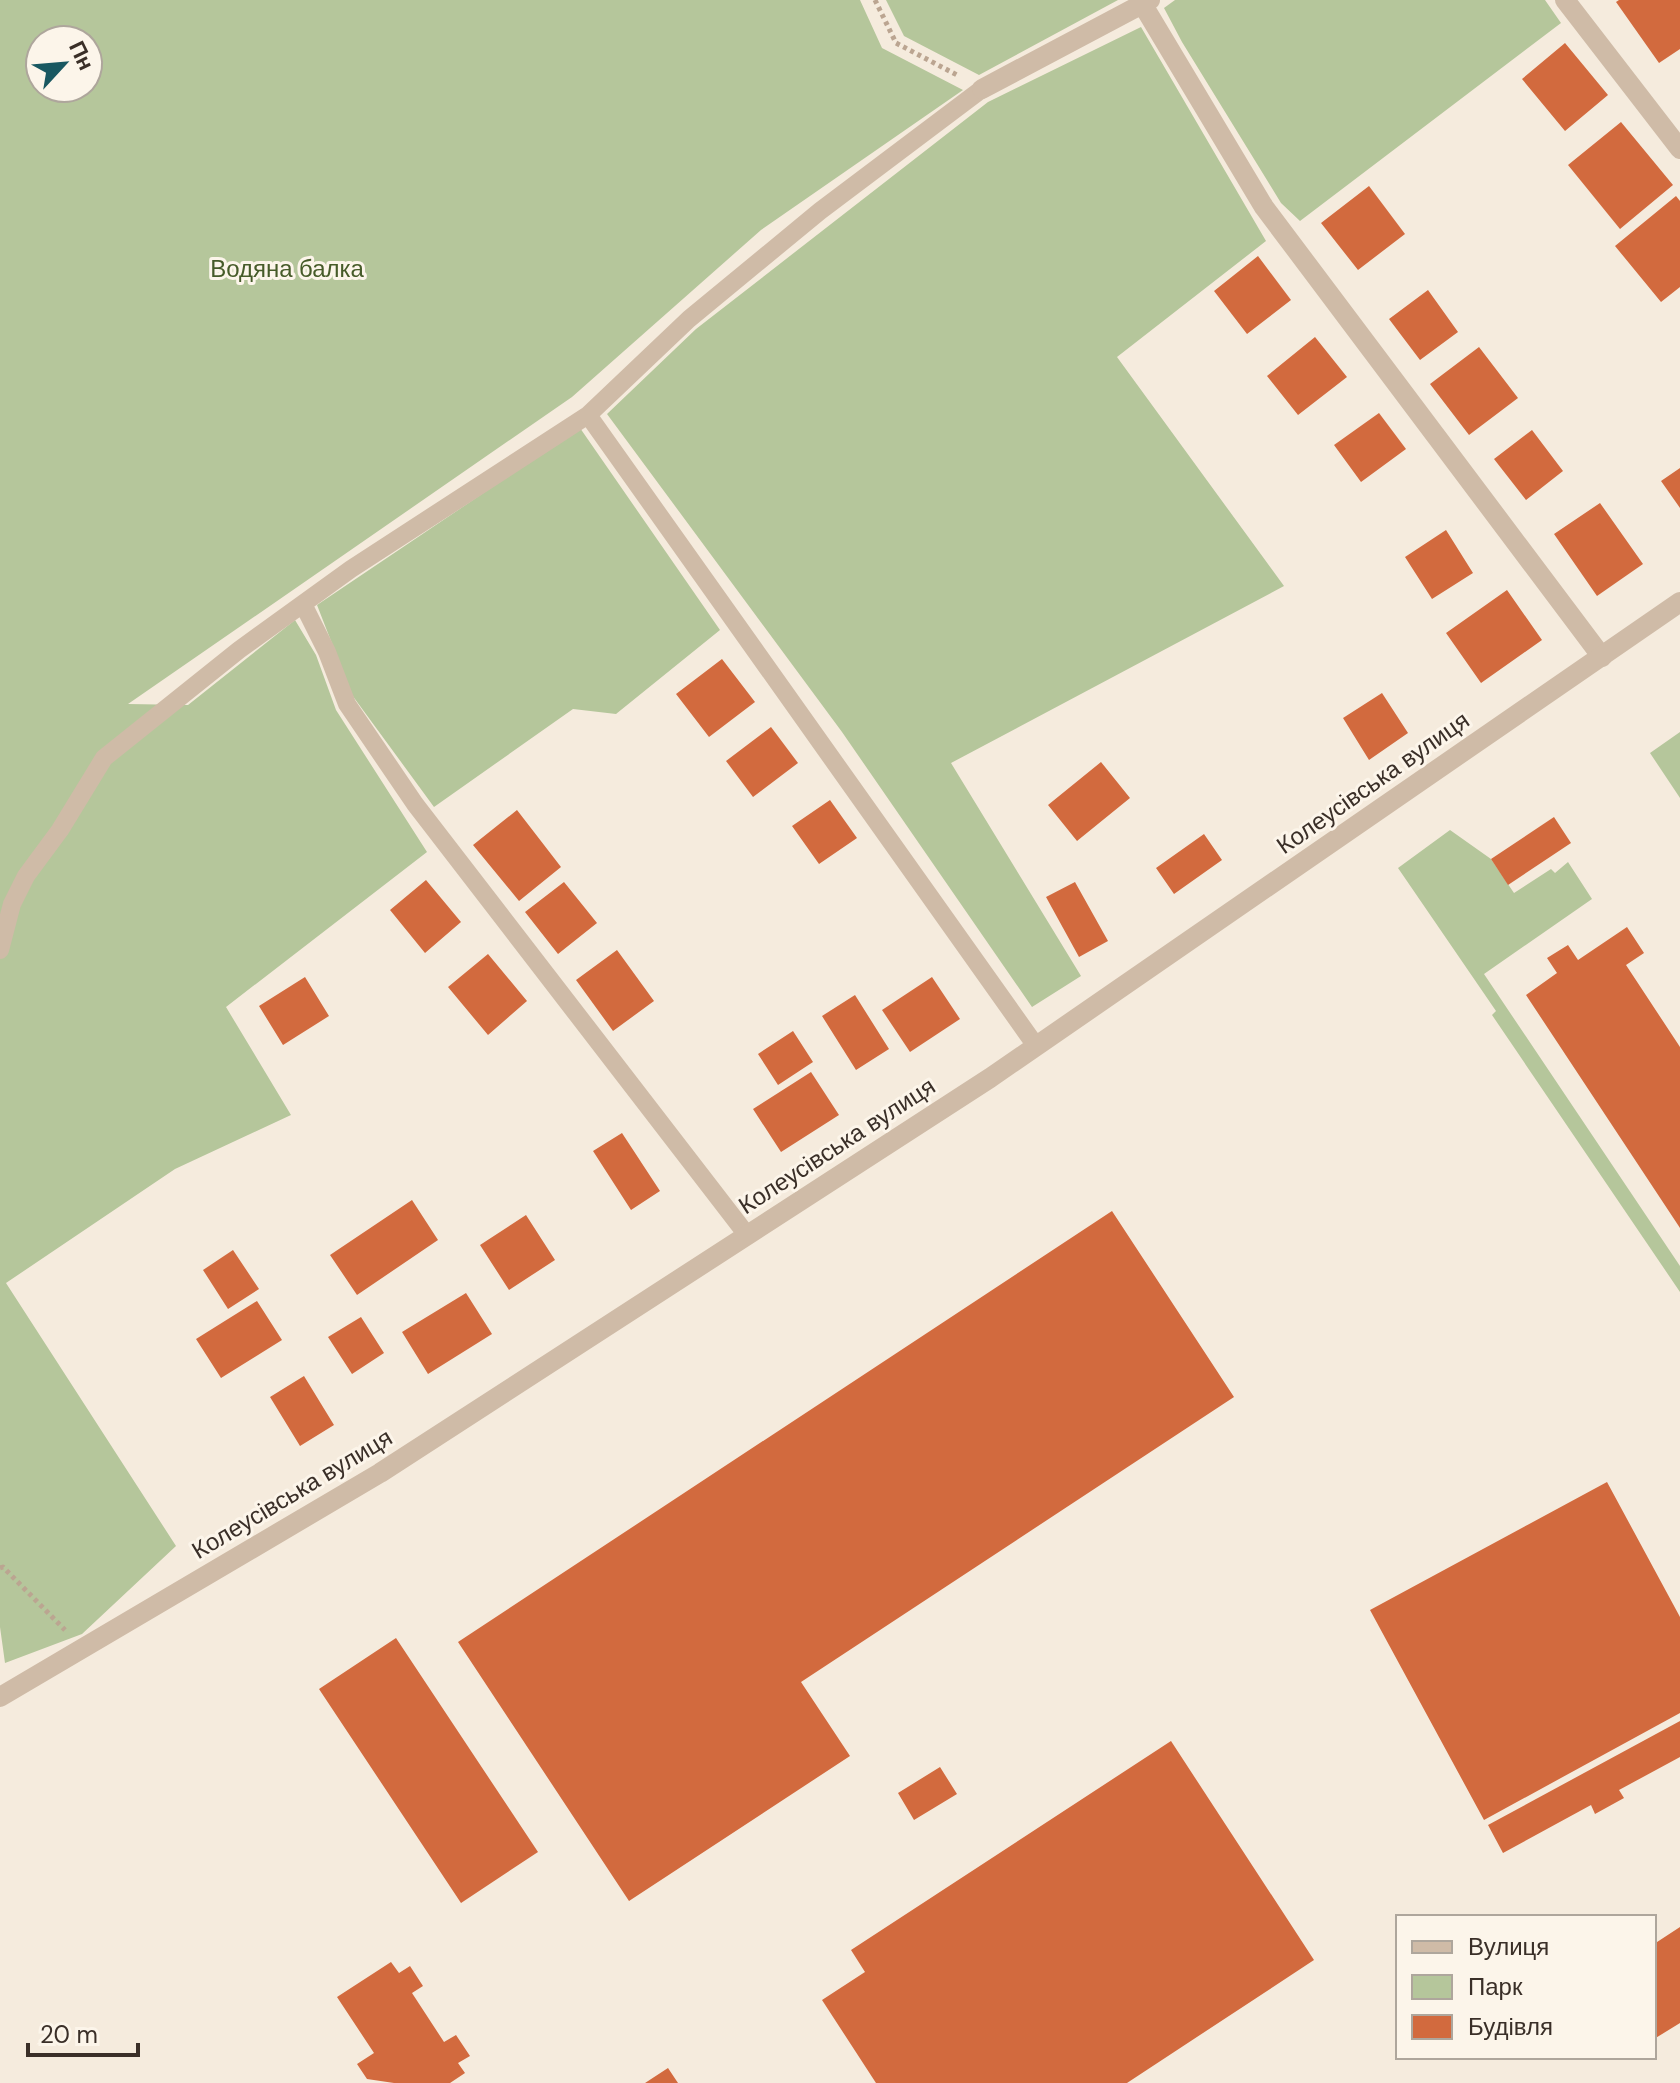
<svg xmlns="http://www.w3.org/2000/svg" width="1680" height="2083" font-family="'DM Sans',sans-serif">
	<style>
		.green { fill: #b5c69b; fill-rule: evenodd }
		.building { fill: #d26a3e }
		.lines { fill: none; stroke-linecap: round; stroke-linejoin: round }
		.path { stroke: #bba591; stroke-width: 5; stroke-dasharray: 4 4; stroke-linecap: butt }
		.service { stroke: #cfbba7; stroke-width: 18 }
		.minor { stroke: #cfbba7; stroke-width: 20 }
		.tertiary { stroke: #cfbba7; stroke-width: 20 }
		.labels { text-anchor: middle; stroke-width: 6; stroke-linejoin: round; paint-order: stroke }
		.park-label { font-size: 24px; fill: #465b29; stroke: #fcf5ea }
		.street-label { font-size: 24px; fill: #3a2f28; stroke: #fcf5ea }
	</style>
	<rect width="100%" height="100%" fill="#f5ebdd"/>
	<!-- green -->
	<path class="green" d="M0,0H860L882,48L963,90L761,230L572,397L128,704L188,705L295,620L316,655L336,710L427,852L226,1007L291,1115L175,1169L6,1283L176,1546L82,1634L5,1663L0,1627ZM40,40H88V88H40Z
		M886,0H1118L979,75L904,36Z
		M1175,0H1545L1561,23L1300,221L1281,203L1182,42L1164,8Z
		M1141,27L1266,241L1117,357L1284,586L951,763L1081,976L1032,1007L842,732L607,414L696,329L988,102Z
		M580,428L720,630L616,714L573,709L434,807L352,695L317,605Z
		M1680,732V798L1650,753Z
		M1450,830L1491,859L1514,893L1551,869L1555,873L1568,862L1592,899L1484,974L1680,1266V1292L1492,1015L1496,1011L1398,868Z"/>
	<!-- building -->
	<path class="building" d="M1619,0H1680V49L1659,63L1616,2Z
		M1565,43L1608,95L1565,131L1522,79Z
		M1621,122L1673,185L1620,229L1568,165Z
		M1369,186L1405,234L1358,270L1321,223Z
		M1676,196L1680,201V287L1661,302L1615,246Z
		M1258,256L1291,300L1247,334L1214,291Z
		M1428,290L1458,332L1420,360L1389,319Z
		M1315,337L1347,377L1298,415L1267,376Z
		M1479,347L1518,398L1469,435L1430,384Z
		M1379,413L1406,449L1361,482L1334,445Z
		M1532,430L1563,471L1526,500L1494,459Z
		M1680,468V508L1661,481Z
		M1600,503L1643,564L1597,596L1554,534Z
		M1446,530L1473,573L1432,599L1405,557Z
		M1507,590L1542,640L1481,683L1446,633Z
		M722,659L755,702L709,737L676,694Z
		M1382,693L1408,733L1369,760L1343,718Z
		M771,727L798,763L753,797L726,761Z
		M1101,762L1130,798L1077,841L1048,805Z
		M830,800L857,838L819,864L792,826Z
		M517,810L561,867L519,901L473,845Z
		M1554,817L1571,843L1508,885L1491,859Z
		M1204,834L1222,860L1174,894L1156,868Z
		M426,880L461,922L425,953L390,910Z
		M564,882L597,923L558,954L525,912Z
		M1075,882L1108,941L1079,957L1046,897Z
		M1627,927L1644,953L1626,965L1680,1047V1228L1526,995L1557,973L1547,958L1568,945L1578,960Z
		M617,950L654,1001L613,1031L576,980Z
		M488,954L527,1001L488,1035L448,987Z
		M305,977L329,1016L283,1045L259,1006Z
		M932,977L960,1019L910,1052L882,1010Z
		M855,995L889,1049L856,1070L822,1016Z
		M793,1031L813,1062L778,1085L758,1054Z
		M811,1072L839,1115L781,1152L753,1109Z
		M622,1133L660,1191L631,1210L593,1151Z
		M412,1200L438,1240L357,1295L330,1255Z
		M1112,1211L1234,1397L801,1682L850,1756L629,1901L458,1642Z
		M526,1215L555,1260L509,1290L480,1245Z
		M233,1250L259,1289L228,1309L203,1270Z
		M466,1293L492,1334L428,1374L402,1332Z
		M257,1301L282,1340L221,1378L196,1339Z
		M361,1317L384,1353L352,1374L328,1337Z
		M304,1376L334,1425L300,1446L270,1397Z
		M1607,1482L1680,1617V1713L1484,1820L1370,1610Z
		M396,1638L538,1852L461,1903L319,1689Z
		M1680,1721V1757L1619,1790L1624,1798L1595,1814L1591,1805L1503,1853L1488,1825Z
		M1171,1741L1314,1960L1127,2083H876L822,2000L865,1972L851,1950Z
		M940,1767L957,1794L914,1820L898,1793Z
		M1680,1927V2023L1654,2039V1944Z
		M391,1962L399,1973L410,1966L423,1986L412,1993L444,2042L456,2035L470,2056L458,2063L465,2073L450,2083H394L367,2079L357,2064L374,2053L337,1997Z
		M668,2068L678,2083H645Z"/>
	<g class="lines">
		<!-- path -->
		<path class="path" d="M875,0L896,43L957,75
			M0,1568L3,1567L65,1630"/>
		<!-- service -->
		<path class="service" d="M588,415L1036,1046
			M303,604L327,652L347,704L415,804L747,1235
			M0,950L12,904L26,876L60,830L104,758L239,650L351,569L588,415L689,319L820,211L982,89"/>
		<!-- minor -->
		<path class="minor" d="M1565,0L1680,149
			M1143,5L1264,207L1602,657
			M982,89L1150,0"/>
		<!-- tertiary -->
		<path class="tertiary" d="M0,1697L380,1473L990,1078L1680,602"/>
	</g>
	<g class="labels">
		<!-- park labels -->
		<g class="park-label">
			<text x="287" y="277">Водяна балка</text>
		</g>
		<!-- street labels -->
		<g class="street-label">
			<text transform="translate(1373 783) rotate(-35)" y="8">Колеусівська вулиця</text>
			<text transform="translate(837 1146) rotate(-33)" y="8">Колеусівська вулиця</text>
			<text transform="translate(292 1494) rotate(-31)" y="8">Колеусівська вулиця</text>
		</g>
	</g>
	<!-- legend -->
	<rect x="1396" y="1915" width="260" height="144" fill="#fcf5ea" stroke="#aea69c" stroke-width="2"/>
	<rect x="1412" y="1941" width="40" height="12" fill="#cfbba7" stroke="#aea69c" stroke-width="2"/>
	<text x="1468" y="1955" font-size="24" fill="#3a2f28">Вулиця</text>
	<rect x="1412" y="1975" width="40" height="24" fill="#b5c69b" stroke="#aea69c" stroke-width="2"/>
	<text x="1468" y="1995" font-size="24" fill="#3a2f28">Парк</text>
	<rect x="1412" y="2015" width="40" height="24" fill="#d26a3e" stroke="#aea69c" stroke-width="2"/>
	<text x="1468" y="2035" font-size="24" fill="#3a2f28">Будівля</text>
	<!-- north arrow -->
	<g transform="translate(64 64) rotate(64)"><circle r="38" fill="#fcf5ea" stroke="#aea69c" stroke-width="2"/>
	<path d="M0-6L14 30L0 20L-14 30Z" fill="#195861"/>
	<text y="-12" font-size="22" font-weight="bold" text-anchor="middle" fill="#3a2f28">Пн</text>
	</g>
	<!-- scale -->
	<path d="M28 2043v12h110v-12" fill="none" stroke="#3a2f28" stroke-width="4"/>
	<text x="40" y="2043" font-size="24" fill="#3a2f28" stroke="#fcf5ea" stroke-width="6" paint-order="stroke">20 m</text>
</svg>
